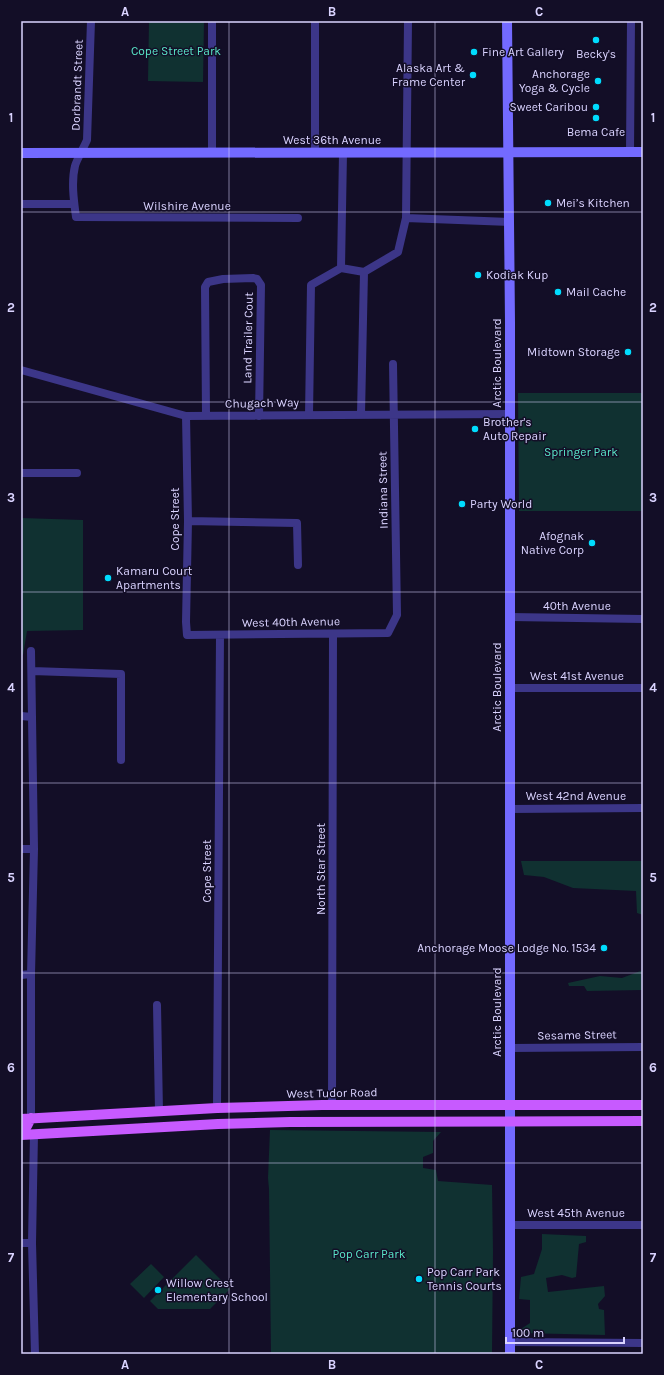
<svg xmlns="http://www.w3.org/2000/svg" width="664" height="1375" font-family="Karla,sans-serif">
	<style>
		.green { fill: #103131 }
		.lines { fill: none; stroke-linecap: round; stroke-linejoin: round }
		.street { stroke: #3c3688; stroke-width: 8 }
		.secondary { stroke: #736aff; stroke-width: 10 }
		.primary { stroke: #c75aff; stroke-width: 10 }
		.grid { fill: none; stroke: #dad3ff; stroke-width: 1; stroke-opacity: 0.55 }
		.poi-dot { fill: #00dcfe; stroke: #130e27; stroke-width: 1.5 }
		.labels { text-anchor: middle; stroke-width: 3; stroke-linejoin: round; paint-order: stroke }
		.park-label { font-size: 12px; fill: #59e6c8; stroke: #130e27 }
		.poi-label { font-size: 12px; fill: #dad3ff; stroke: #130e27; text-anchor: start }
		.street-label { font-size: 12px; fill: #dad3ff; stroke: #130e27 }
		.neatline { fill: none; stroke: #dad3ff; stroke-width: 1.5 }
		.grid-label { font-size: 13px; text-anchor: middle; font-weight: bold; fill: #dad3ff }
	</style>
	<rect width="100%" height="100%" fill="#130e27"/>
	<!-- green -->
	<path class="green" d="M149,21H204L203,82L148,81Z
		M518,393H643V511H519Z
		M21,518L83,520V630L27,631L23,655L21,654Z
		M521,861H643V915L637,913L636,891L573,888L544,877L524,875Z
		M643,970V990L587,991L584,986H569L568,983L600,976L622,978Z
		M270,1130L441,1132L433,1141V1153L423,1157V1168L436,1170L438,1181L492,1185L493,1252L492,1354H271L269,1189L268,1178Z
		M542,1234L586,1236V1242L579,1244L576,1277L572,1278L562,1275L546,1278L548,1292L604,1286L605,1296L598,1304L599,1309L604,1310L605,1335L522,1333L521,1329L530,1323V1300L519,1299L521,1277L534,1274L542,1249Z
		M196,1255L230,1289L210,1309H158L150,1301Z
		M151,1264L164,1277L144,1298L130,1284Z"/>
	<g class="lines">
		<!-- street -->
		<path class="street" d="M91,21L87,140C84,147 76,161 75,166C71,182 74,202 76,217L298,218
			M315,21V153
			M630,152L631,21
			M212,153V21
			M21,204H74
			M406,218L510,222
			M341,268L364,272L398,252L406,218L408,21
			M21,370L186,416L510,414
			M361,414L364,272
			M309,415L311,285L341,268L343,153
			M186,416L188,521L186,622L187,635L388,633L397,615L393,364
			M206,416L205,287L208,282L223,279L253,278L257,279L261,285L259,416
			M21,473H77
			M188,521L297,523L298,565
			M510,617L643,619
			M32,671L121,674V760
			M510,688H643
			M21,716L32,717
			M510,809L643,808
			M21,849H34
			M21,975L31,974
			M157,1005L159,1111
			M510,1048L643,1047
			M332,1105L333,634
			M217,1108L220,635
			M31,1118V974L34,849L31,651
			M34,1134L32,1243L35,1354
			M510,1225H643
			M21,1243H32
			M510,1342L643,1343"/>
		<!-- secondary -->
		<path class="secondary" d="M507,21L510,322V1354
			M21,153L643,152"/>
		<!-- primary -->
		<path class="primary" d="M21,1119L217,1108L322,1105H643
			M21,1128L27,1126L31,1118
			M21,1135L218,1124L290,1122L643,1121"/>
	</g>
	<!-- grid -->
	<path class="grid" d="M229,21V1354M435,21V1354M21,212H643M21,402H643M21,592H643M21,783H643M21,973H643M21,1163H643"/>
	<!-- markers -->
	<g class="poi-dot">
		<circle cx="596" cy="40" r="4"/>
		<circle cx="474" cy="52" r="4"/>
		<circle cx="473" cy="75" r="4"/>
		<circle cx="598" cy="81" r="4"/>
		<circle cx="596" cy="107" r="4"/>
		<circle cx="596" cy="118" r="4"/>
		<circle cx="548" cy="203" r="4"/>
		<circle cx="478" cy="275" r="4"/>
		<circle cx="558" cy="292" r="4"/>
		<circle cx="628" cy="352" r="4"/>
		<circle cx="475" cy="429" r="4"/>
		<circle cx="462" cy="504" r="4"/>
		<circle cx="592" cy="543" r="4"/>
		<circle cx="108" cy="578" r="4"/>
		<circle cx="604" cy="948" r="4"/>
		<circle cx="419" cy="1279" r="4"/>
		<circle cx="158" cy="1290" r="4"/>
	</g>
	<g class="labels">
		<!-- park labels -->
		<g class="park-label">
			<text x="176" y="55">Cope Street Park</text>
			<text x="581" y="456">Springer Park</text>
			<text x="369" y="1258">Pop Carr Park</text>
		</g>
		<!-- poi labels -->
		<g class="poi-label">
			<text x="482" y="56">Fine Art Gallery</text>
			<text x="596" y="58" text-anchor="middle">Becky's</text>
			<text x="465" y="72" text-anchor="end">Alaska Art &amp;<tspan x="465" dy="14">Frame Center</tspan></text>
			<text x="590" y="78" text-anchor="end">Anchorage<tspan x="590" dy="14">Yoga &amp; Cycle</tspan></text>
			<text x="588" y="111" text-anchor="end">Sweet Caribou</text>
			<text x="596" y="136" text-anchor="middle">Bema Cafe</text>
			<text x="556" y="207">Mei’s Kitchen</text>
			<text x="486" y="279">Kodiak Kup</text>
			<text x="566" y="296">Mail Cache</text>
			<text x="620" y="356" text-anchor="end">Midtown Storage</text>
			<text x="483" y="426">Brother's<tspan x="483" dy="14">Auto Repair</tspan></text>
			<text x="470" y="508">Party World</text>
			<text x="584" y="540" text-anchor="end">Afognak<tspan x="584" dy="14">Native Corp</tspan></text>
			<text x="116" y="575">Kamaru Court<tspan x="116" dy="14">Apartments</tspan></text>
			<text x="596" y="952" text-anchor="end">Anchorage Moose Lodge No. 1534</text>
			<text x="427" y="1276">Pop Carr Park<tspan x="427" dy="14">Tennis Courts</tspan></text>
			<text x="166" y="1287">Willow Crest<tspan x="166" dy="14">Elementary School</tspan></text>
		</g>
		<!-- street labels -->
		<g class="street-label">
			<text transform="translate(77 85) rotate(-88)" y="4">Dorbrandt Street</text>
			<text x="332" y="144">West 36th Avenue</text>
			<text x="187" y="210">Wilshire Avenue</text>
			<text transform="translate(248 338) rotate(-89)" y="4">Land Trailer Cout</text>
			<text transform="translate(497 363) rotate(-90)" y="4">Arctic Boulevard</text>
			<text transform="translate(262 403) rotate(-1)" y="4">Chugach Way</text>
			<text transform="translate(383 490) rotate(-91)" y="4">Indiana Street</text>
			<text transform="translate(175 519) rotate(-90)" y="4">Cope Street</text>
			<text x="577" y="610">40th Avenue</text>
			<text transform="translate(291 622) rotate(-1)" y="4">West 40th Avenue</text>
			<text x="577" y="680">West 41st Avenue</text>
			<text transform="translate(497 687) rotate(-90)" y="4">Arctic Boulevard</text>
			<text x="576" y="800">West 42nd Avenue</text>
			<text transform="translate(321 869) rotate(-90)" y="4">North Star Street</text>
			<text transform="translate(207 871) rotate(-90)" y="4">Cope Street</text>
			<text transform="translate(497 1012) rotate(-90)" y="4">Arctic Boulevard</text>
			<text transform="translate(577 1035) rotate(-1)" y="4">Sesame Street</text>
			<text transform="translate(332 1093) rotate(-1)" y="4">West Tudor Road</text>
			<text x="576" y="1217">West 45th Avenue</text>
		</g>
	</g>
	<!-- border -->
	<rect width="664" height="1375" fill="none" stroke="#130e27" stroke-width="44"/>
	<!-- scale -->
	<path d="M506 1337v6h118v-6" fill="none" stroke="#dad3ff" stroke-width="2"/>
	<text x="512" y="1337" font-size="12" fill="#dad3ff" stroke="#130e27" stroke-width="3" paint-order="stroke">100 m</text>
	<rect x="22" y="22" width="620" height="1331" class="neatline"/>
	<g class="grid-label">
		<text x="125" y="16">A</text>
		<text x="332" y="16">B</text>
		<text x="539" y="16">C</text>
		<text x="11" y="122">1</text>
		<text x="653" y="122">1</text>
		<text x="11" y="312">2</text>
		<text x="653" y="312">2</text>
		<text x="11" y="502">3</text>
		<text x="653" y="502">3</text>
		<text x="11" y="692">4</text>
		<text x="653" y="692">4</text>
		<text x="11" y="882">5</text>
		<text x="653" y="882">5</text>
		<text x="11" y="1072">6</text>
		<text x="653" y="1072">6</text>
		<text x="11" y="1262">7</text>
		<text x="653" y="1262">7</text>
		<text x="125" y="1369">A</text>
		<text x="332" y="1369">B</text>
		<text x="539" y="1369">C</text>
	</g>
</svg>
